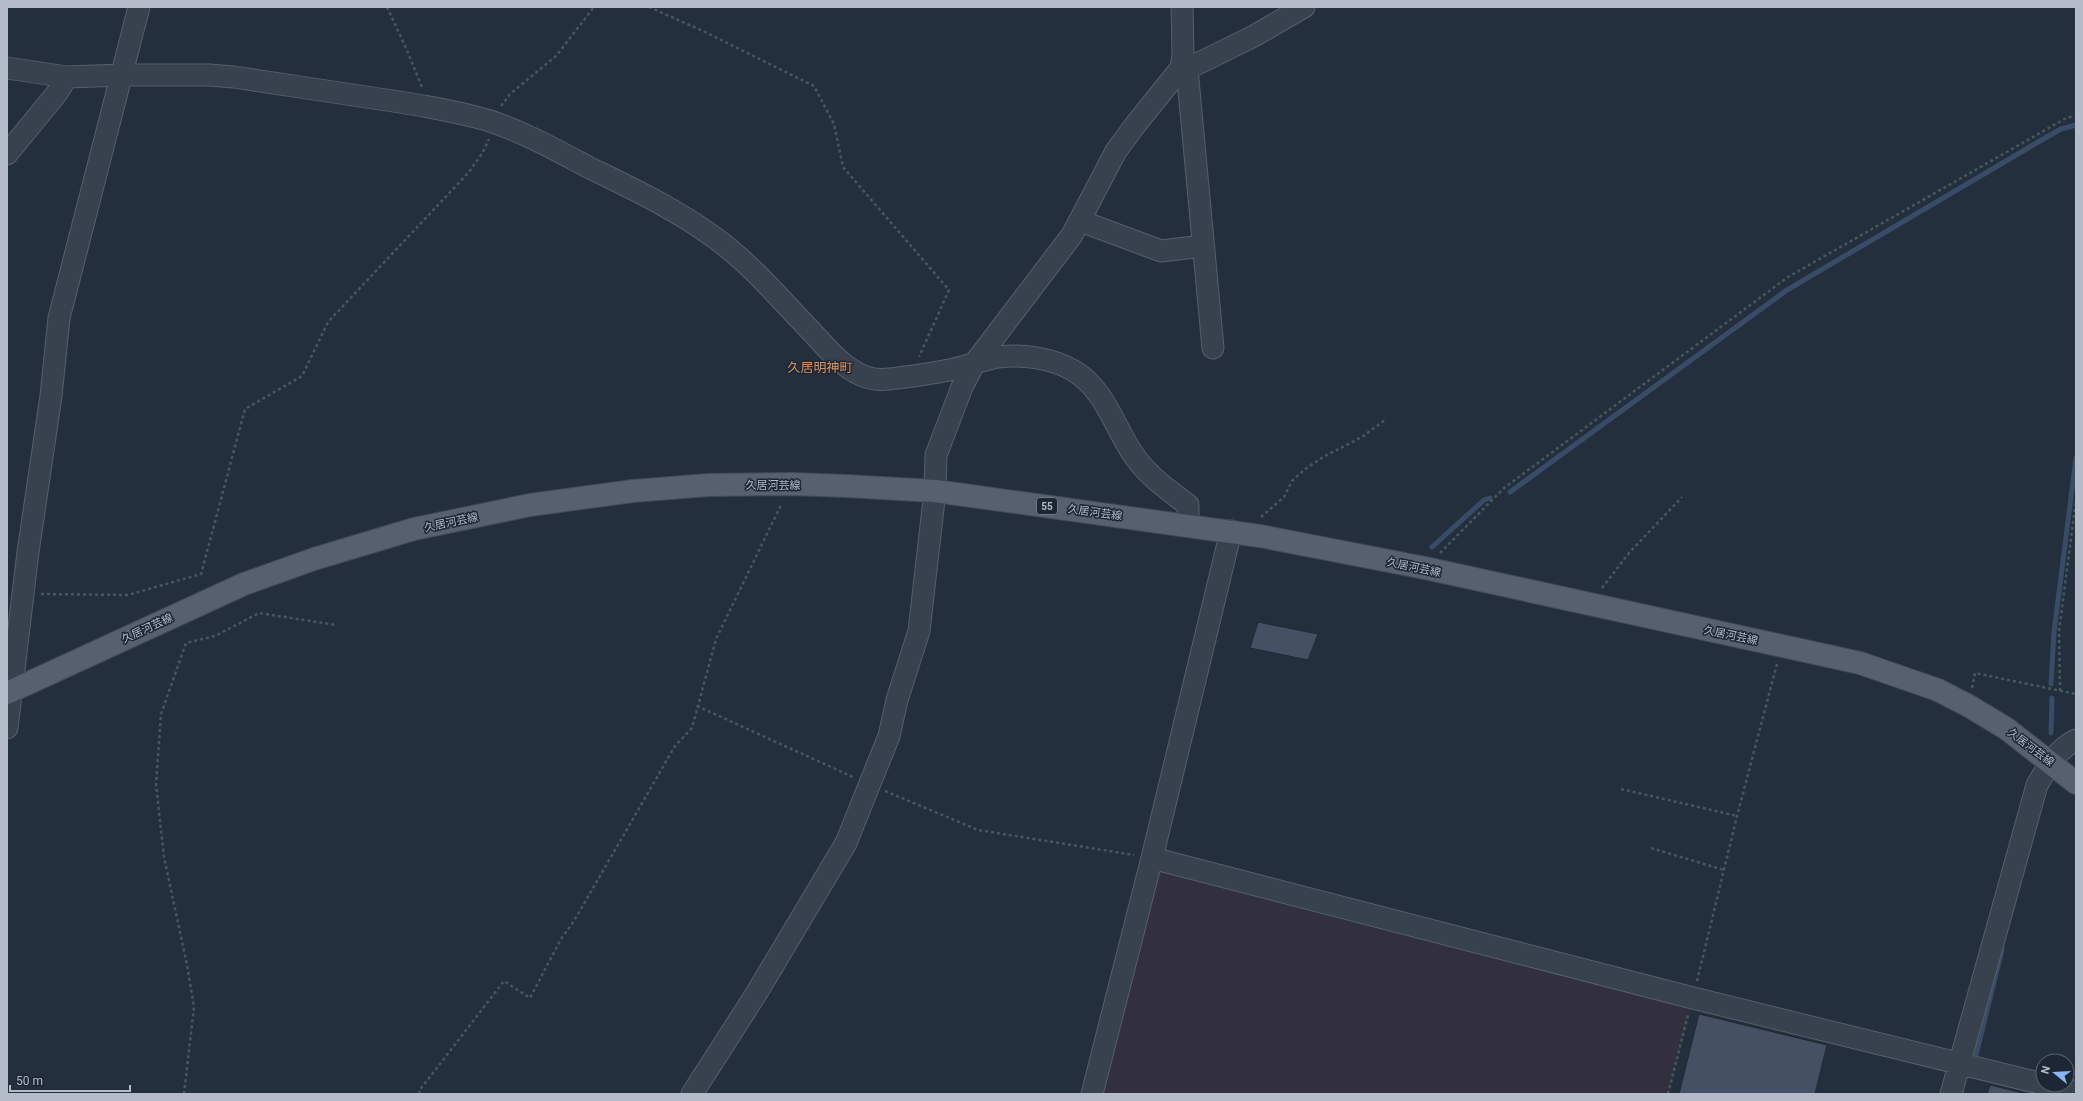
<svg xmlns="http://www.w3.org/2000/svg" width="2083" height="1101" font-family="Roboto,'Noto Sans JP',sans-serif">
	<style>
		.medical { fill: #32303f }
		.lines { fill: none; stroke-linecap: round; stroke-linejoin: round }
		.stream { stroke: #394c67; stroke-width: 5 }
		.building { fill: #455162; stroke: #1f2835 }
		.minor-casing { stroke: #565f6c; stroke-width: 23 }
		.major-casing { stroke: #414a57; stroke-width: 24 }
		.path { stroke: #44595c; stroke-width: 2.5; stroke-dasharray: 3 3; stroke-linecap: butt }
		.minor { stroke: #38414e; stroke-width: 21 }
		.major { stroke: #56606e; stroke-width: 22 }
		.labels { text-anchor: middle; stroke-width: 3; stroke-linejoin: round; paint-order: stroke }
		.shield { fill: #1d2633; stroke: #878f9c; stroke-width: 1 }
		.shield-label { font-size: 10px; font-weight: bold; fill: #b4bcc9 }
		.street-label { font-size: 11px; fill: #b4bcc9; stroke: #1d2633 }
		.quarter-label { font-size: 13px; fill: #d59563; stroke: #1d2633 }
	</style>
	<rect width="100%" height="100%" fill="#242f3e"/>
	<!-- medical -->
	<path class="medical" d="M1152,858L1693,998L1668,1094H1092Z"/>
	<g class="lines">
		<!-- stream -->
		<path class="stream" d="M1510,492L1787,290L2045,138L2061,129L2076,125
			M1432,547L1484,500L1490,498
			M2051,684L2054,632L2076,458
			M2051,733L2052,698
			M1974,1063L2002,950"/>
	</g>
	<!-- building -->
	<path class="building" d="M1258,622L1318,634L1308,660L1250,648Z
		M1699,1014L1827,1045L1815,1094H1679Z
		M1990,1085L2027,1094H1987Z"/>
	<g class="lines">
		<defs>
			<path id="minor" d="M7,68L67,77L123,75H209L234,77C278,84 322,90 366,97C407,103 447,109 487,120C522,131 556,150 588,167C631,188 676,209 715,238C751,264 780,299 811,331C826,347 841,366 861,375C875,382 890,379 905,377C920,375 935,373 949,370C966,367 982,360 998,357C1022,354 1053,358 1074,371C1104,389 1113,423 1131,451C1145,474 1167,489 1188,505V525
				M1181,68L1187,69L1213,348
				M1187,69L1254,36L1304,7
				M7,154L57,93L67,77
				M1079,222L1086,223L1161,251L1203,246
				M7,728L28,552L51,396L59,318L139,7
				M1152,858L1693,998L2043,1084
				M2048,1085L2076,1092
				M692,1094L756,994L846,843L889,736L897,700L919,631L935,491L936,455L962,387L974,364L1072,235L1116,151L1136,124L1181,68L1183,54L1182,7
				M1092,1094L1152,858L1231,531
				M1951,1094L2037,785C2047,768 2057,749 2076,740"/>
			<path id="major" d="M7,693L244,584L314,559L414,529L530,505L633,491L708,485L792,484L846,486L935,491L1260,536L1425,568L1860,663L1938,690L1969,706L2007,729L2076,783"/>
		</defs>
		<!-- minor casing -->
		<use href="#minor" class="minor-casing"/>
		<!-- major casing -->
		<use href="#major" class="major-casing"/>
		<!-- path -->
		<path class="path" d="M387,7L406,48L422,87
			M649,7L703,31L814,86L834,124L843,167L949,290L919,357
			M501,106L510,94L556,56L594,7
			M1261,517L1284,497L1292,481L1304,470L1323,457L1362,437L1385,420
			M1440,553L1504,488L1788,277L2068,117H2076
			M1602,588L1629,553L1682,497
			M41,594L128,595L201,574L245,409L302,376L328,322L469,172L483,152L489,139
			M1972,688L1975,673L2076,694
			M2060,691L2059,631L2076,500
			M697,706L853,777
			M1621,789L1737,816
			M885,791L978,830L1134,855
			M1651,848L1724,870
			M1697,981L1737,816L1777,664
			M184,1094L194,1007L187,965L164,857L156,784L161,714L186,643L215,636L259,613L336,625
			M420,1094L419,1091L504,981L530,998L561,939L574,921L675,746L692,728L716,639L782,503
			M1668,1094L1688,1015"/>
		<!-- minor -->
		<use href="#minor" class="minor"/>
		<!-- major -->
		<use href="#major" class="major"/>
	</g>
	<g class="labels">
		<!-- shield labels -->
		<rect class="shield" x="1037" y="498" width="20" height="16" rx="3"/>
		<g class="shield-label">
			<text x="1047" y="510">55</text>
		</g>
		<!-- street labels -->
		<g class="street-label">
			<text x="773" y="489">久居河芸線</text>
			<text transform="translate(1095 512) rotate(8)" y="4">久居河芸線</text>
			<text transform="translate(451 522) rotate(-12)" y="4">久居河芸線</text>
			<text transform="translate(1414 567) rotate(12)" y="4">久居河芸線</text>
			<text transform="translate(147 628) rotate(-25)" y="4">久居河芸線</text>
			<text transform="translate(1731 635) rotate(12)" y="4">久居河芸線</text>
			<text transform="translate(2031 747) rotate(37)" y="4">久居河芸線</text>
		</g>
		<!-- quarter labels -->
		<g class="quarter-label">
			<text x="820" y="372">久居明神町</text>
		</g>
	</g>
	<!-- border -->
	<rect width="2083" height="1101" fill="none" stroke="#b4bcc9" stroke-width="16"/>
	<!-- north arrow -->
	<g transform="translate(2055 1073) rotate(288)"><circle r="19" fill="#1d2633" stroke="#59626f"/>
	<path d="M0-3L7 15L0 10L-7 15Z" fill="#8ab4f8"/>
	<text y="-6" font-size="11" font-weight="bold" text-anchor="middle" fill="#b4bcc9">N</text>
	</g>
	<!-- scale -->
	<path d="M10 1085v6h120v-6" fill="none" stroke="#b4bcc9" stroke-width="2"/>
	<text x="16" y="1085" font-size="12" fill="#b4bcc9" stroke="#1d2633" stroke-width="3" paint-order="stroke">50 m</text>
</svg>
